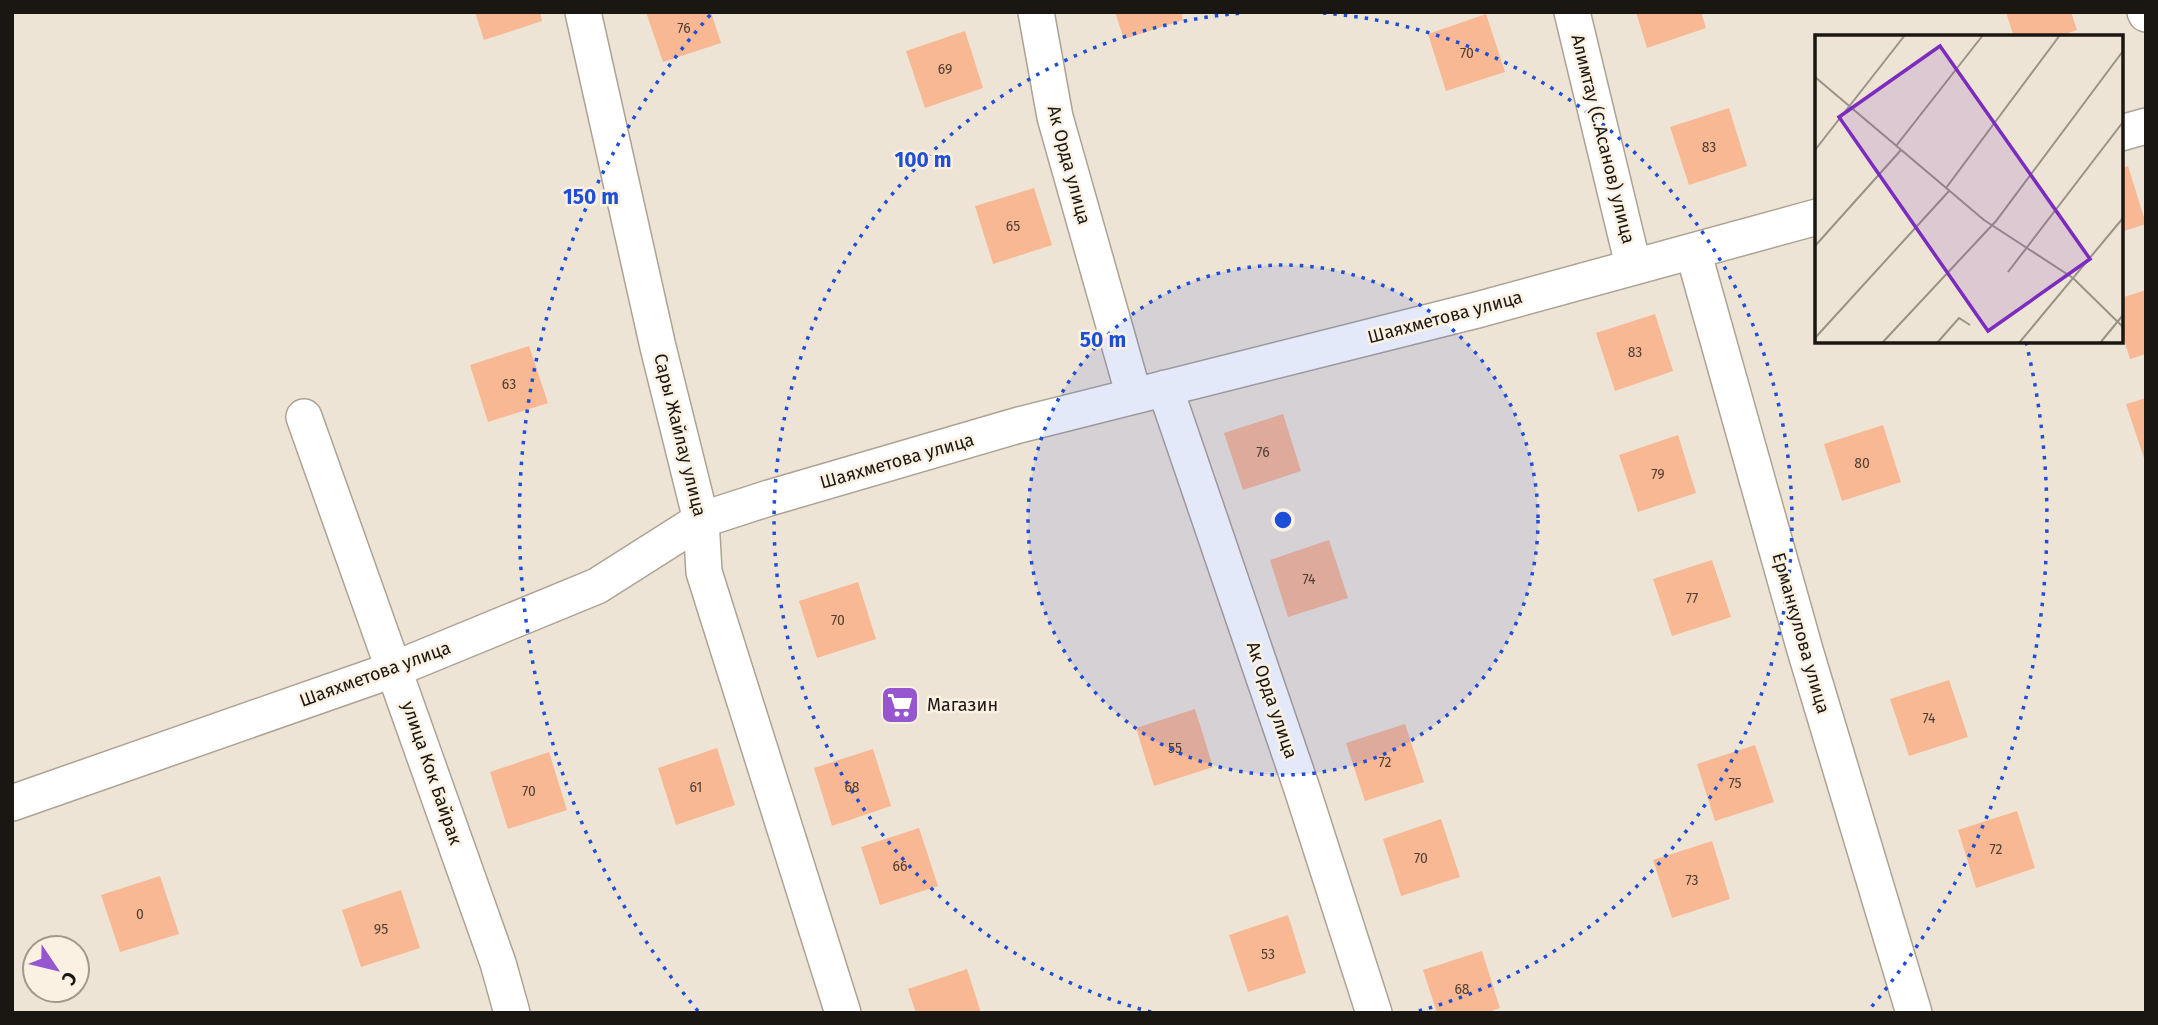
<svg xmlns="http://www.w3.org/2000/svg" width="2158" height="1025" font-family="'Fira Sans',sans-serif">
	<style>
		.building { fill: #f7b893 }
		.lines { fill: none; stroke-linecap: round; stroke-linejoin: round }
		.minor-casing { stroke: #ada395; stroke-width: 38 }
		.minor { stroke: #fff; stroke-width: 35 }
		.ring { fill: none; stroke: #1d4ed8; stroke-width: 3.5; stroke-dasharray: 3.5 7 }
		.labels { text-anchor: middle; stroke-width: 5; stroke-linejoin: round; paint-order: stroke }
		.number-label { font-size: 14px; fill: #513e32 }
		.street-label { font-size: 18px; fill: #1a1611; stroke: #fbf1e2 }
		.poi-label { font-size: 18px; fill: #1a1611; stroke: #fbf1e2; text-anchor: start }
		.inset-road { fill: none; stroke: #999287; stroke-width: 2 }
		.view { fill: #7b2cbf; fill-opacity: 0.15; stroke: #7b2cbf; stroke-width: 3.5 }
		.inset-edge { fill: none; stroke: #1a1611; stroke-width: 3.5 }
		.centre { fill: #1d4ed8; stroke: #fbf1e2; stroke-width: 3.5 }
		.ring-label { font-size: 21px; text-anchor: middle; font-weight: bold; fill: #1d4ed8; stroke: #fbf1e2; stroke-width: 5; stroke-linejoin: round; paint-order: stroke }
	</style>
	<rect width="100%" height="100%" fill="#eee4d5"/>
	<!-- building -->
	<path class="building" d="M475,12H540L542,21L484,40Z
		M646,12H711L721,43L663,62Z
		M1115,12H1181L1183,20L1124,39Z
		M1636,12H1701L1706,28L1647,48Z
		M2006,12H2071L2077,30L2057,37H2014Z
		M1486,14L1505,72L1446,91L1428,34Z
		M965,31L983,88L925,108L906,51Z
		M1729,108L1747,166L1689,185L1670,127Z
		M2128,166L2146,224L2121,232V168Z
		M1034,188L1052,245L993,264L975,206Z
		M2146,290V354L2130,359L2121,330V298Z
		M1655,314L1673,371L1615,391L1596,333Z
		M529,346L548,403L488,422L470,365Z
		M2146,398V461H2145L2126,404Z
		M1283,414L1301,471L1243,490L1224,433Z
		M1883,425L1901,482L1842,501L1824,444Z
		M1678,435L1696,493L1638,512L1619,455Z
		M1329,540L1348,598L1288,617L1270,560Z
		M1712,560L1731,617L1672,636L1653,579Z
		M858,582L876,639L817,658L799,601Z
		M1949,680L1968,737L1909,756L1890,699Z
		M1195,709L1213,767L1154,786L1136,728Z
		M1405,724L1424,782L1365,801L1346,743Z
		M1755,745L1774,802L1715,821L1697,764Z
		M717,748L735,805L676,825L658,768Z
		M873,749L891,806L832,826L814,768Z
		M549,752L567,810L508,829L490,772Z
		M2017,811L2035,868L1976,888L1958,830Z
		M1441,819L1460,877L1401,896L1383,839Z
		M919,828L938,886L880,905L861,847Z
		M1712,841L1730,899L1672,918L1653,860Z
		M160,876L179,934L120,952L101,895Z
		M401,890L420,948L361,967L342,910Z
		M1288,915L1306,973L1248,992L1229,935Z
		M1482,951L1500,1008L1486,1013H1437L1423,970Z
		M967,969L981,1013H916L908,989Z"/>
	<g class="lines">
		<defs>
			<path id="minor" d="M583,12L658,347L701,520L704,572L843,1013
				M1036,12L1055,117L1134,396
				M1572,12L1633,265
				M2145,12L2146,14
				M2121,133L2146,126
				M1693,251L1805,650L1914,1013
				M1165,388L1302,789L1374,1013
				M304,417L498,963L512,1013
				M12,803L395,669L597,586L701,520L769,498L1019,425L1477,310L1817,217"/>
		</defs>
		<!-- minor casing -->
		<use href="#minor" class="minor-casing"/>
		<!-- minor -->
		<use href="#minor" class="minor"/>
	</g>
	<!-- distance rings -->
	<circle cx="1283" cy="520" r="255" fill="#1d4ed8" fill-opacity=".12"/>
	<g class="ring">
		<circle cx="1283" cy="520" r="255"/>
		<path d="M1151 1012A509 509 0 0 1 1243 13M1323 13A509 509 0 0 1 1415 1012"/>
		<path d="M698 1011A764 764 0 0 1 711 14M2026 342A764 764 0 0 1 1868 1011"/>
	</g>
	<!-- icons -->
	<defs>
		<symbol id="supermarket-square" viewBox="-11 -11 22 22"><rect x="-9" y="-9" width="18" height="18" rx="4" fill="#9657ce" stroke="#fbf1e2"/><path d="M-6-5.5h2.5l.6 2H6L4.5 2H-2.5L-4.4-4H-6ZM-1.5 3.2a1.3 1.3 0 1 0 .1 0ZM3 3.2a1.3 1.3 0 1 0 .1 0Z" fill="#fff"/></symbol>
	</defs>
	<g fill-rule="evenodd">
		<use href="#supermarket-square" x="878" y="683" width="44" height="44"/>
	</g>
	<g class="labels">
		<!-- number labels -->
		<g class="number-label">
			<text x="684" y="33">76</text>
			<text x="1467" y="58">70</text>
			<text x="945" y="74">69</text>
			<text x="1709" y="152">83</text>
			<text x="1013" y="231">65</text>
			<text x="1635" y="357">83</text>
			<text x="509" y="389">63</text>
			<text x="1263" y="457">76</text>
			<text x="1862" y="468">80</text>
			<text x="1658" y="479">79</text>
			<text x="1309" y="584">74</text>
			<text x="1692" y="603">77</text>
			<text x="838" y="625">70</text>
			<text x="1929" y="723">74</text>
			<text x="1175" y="753">55</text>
			<text x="1385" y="767">72</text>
			<text x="1735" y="788">75</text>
			<text x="696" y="792">61</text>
			<text x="852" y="792">68</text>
			<text x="529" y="796">70</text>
			<text x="1996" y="854">72</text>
			<text x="1421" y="863">70</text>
			<text x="900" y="871">66</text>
			<text x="1692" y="885">73</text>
			<text x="140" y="919">0</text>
			<text x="381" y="934">95</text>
			<text x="1268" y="959">53</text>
			<text x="1462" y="994">68</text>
		</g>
		<!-- street labels -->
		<g class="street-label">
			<text transform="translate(1603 139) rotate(76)" y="6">Алимтау (С.Асанов) улица</text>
			<text transform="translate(1069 165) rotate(75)" y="6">Ак Орда улица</text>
			<text transform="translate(1445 317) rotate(-15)" y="6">Шаяхметова улица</text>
			<text transform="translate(680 435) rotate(76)" y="6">Сары Жайлау улица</text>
			<text transform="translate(897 461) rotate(-16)" y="6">Шаяхметова улица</text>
			<text transform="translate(1801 633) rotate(74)" y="6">Ерманкулова улица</text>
			<text transform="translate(375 674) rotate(-20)" y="6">Шаяхметова улица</text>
			<text transform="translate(1272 700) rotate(71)" y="6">Ак Орда улица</text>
			<text transform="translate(432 773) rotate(71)" y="6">улица Кок Байрак</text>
		</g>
		<!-- poi labels -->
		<g class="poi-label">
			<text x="927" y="711">Магазин</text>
		</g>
	</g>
	<!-- overview -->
	<g transform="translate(1815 35)">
		<rect width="308" height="308" fill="#eee4d5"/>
		<path class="inset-road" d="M0,42L169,185L258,243L308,292M81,111L168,0M0,115L90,0M131,153L245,0M0,211L86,115M193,237L308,87M0,303L134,156M67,308L181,186L308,16M122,308L144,283L155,290M204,308L308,183M285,308L308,280"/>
		<path class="view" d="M125,11L275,224L173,296L24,82Z"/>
		<rect width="308" height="308" class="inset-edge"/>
	</g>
	<circle cx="1283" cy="520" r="10" class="centre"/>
	<g class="ring-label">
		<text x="923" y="167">100 m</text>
		<text x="591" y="204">150 m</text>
		<text x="1103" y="347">50 m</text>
	</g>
	<!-- border -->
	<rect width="2158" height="1025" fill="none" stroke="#1a1611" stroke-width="28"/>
	<!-- north arrow -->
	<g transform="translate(56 969) rotate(125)"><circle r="33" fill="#fbf1e2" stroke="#a1998e" stroke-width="2"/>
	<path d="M0-5L12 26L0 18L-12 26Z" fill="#9657ce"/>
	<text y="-10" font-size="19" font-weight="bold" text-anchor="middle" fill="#1a1611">С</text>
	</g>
</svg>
